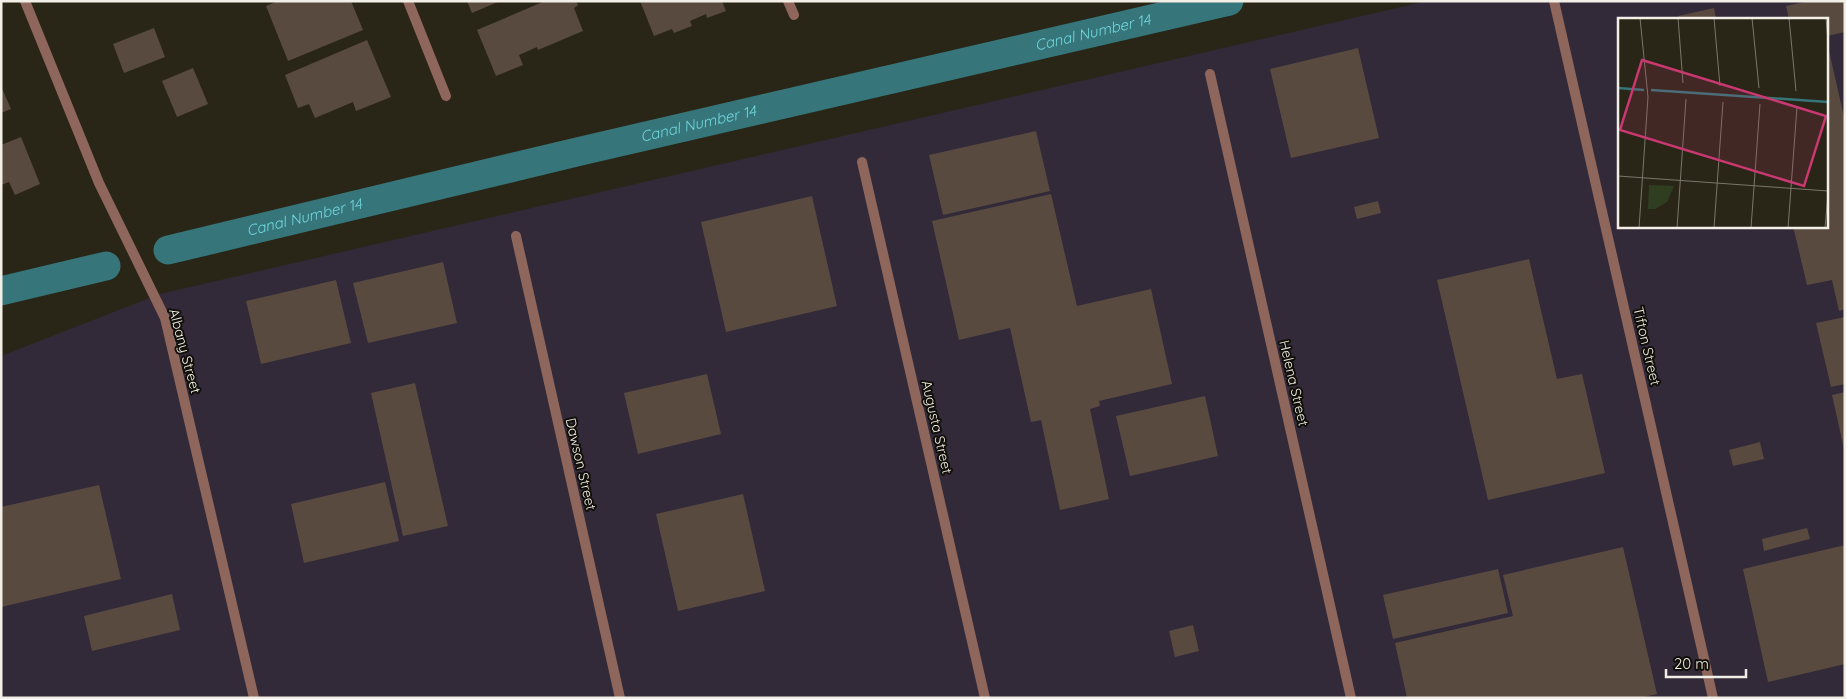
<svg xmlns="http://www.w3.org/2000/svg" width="1846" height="699" font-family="Quicksand,sans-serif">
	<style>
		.industrial { fill: #322939; fill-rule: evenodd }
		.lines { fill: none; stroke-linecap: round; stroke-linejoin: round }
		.canal { stroke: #36767a; stroke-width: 29 }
		.building { fill: #594a40 }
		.street { stroke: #8f665b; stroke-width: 10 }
		.labels { text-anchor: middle; stroke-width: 4; stroke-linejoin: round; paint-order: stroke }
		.street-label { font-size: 14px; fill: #f2efe6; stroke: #110f09 }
		.water-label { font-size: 15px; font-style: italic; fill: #71d6dd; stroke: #110f09 }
		.inset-river { fill: none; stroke: #36767a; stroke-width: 2.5 }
		.inset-road { fill: none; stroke: #7a766a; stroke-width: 1 }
		.view { fill: #c93870; fill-opacity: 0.15; stroke: #c93870; stroke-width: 2.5 }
		.inset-edge { fill: none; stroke: #f2efe6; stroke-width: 2.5 }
	</style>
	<rect width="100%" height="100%" fill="#2a2617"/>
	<!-- industrial -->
	<path class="industrial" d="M1427,1H1845V698H1V356L160,294ZM1620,19H1827V226H1620Z"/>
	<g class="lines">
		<!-- canal -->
		<g class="canal">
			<path id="s1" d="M168,250L581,151L1229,1"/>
			<path d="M1,291L106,266"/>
		</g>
	</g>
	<!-- building -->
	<path class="building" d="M278,1H351L363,30L288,61L266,6Z
		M467,1H500L472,13Z
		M545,1H576L578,5L574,8L583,31L538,50L537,47L519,55L523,65L496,76L477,30Z
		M640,1H722L726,11L707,18L706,14L690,21L692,26L674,33L672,29L654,36Z
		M1809,1H1845V32L1827,36V19H1789L1786,6Z
		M1714,8L1716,19H1678V16Z
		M154,28L165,57L124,73L113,44Z
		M367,40L391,97L356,111L353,102L315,118L309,104L298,108L285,75Z
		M1358,48L1379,138L1291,158L1270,69Z
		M1827,51H1829L1845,121V309L1839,311L1832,280L1807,285L1793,226H1827Z
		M193,68L208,104L177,117L162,81Z
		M1,86L11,109L1,113Z
		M1036,131L1050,191L943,215L929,155Z
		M21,137L40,184L15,195L9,182L1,185V145Z
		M1051,194L1077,306L1151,289L1172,384L1099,401L1100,406L1090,409L1109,499L1060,510L1041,420L1031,422L1010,328L959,340L932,221Z
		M812,196L837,306L726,332L701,222Z
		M1378,201L1381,213L1357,219L1354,207Z
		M1529,259L1557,379L1582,374L1605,473L1488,500L1437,280Z
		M443,262L457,323L368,343L353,283Z
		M336,280L351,343L261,364L246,301Z
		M1845,317V384L1831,387L1816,323Z
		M707,374L721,434L638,454L624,393Z
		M415,383L448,526L403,536L371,393Z
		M1845,392V449H1844L1832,395Z
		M1205,396L1218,456L1130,476L1116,416Z
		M1760,442L1764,459L1733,466L1729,450Z
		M385,482L399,541L304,563L291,504Z
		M99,485L121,579L1,607V507Z
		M743,494L765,591L678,611L656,514Z
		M1807,528L1810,539L1764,551L1762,539Z
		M1845,545V664L1768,682L1743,569Z
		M1623,547L1657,694L1639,698H1407L1395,643L1513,616L1503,575Z
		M1498,569L1508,613L1393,639L1383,595Z
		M172,594L180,630L92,651L84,616Z
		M1193,625L1199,651L1175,657L1169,631Z"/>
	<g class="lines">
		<!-- street -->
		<path class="street" d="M25,1L99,183L165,318L254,698
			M408,1L446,96
			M788,1L794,15
			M1554,1L1713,698
			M1210,74L1351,698
			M862,162L985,698
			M516,236L620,698"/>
	</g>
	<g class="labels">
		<!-- street labels -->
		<g class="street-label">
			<text transform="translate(1647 346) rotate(77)" y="5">Tifton Street</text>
			<text transform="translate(185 351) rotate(75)" y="5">Albany Street</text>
			<text transform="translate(1294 383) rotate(77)" y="5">Helena Street</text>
			<text transform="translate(937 427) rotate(77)" y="5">Augusta Street</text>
			<text transform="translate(581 464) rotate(77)" y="5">Dawson Street</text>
		</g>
		<!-- water labels -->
		<g class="water-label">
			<text dy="5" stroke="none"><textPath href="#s1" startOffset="950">Canal Number 14</textPath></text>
			<text dy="5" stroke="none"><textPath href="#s1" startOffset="545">Canal Number 14</textPath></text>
			<text dy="5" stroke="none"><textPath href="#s1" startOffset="140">Canal Number 14</textPath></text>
		</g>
	</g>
	<!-- overview -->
	<g transform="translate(1618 18)">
		<rect width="210" height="210" fill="#2a2617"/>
		<path d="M31,167L56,168L49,184L37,191H30Z" fill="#2f3e20"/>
		<path class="inset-river" d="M0,70L26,72M33,72L210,84"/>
		<path class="inset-road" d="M60,0L65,65M96,0L102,68M134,0L141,70M171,0L178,73M208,0L210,23M0,158L210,173M21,210L30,79L22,0M59,210L68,81M96,210L105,84M133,210L142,86M170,210L179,89M207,210L210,176"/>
		<path class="view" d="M24,42L208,98L186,168L2,112Z"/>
		<rect width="210" height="210" class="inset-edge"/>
	</g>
	<!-- border -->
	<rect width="1846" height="699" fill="none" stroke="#f2efe6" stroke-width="5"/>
	<!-- scale -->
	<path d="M1666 669v8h80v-8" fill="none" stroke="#f2efe6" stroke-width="2.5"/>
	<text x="1674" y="669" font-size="15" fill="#f2efe6" stroke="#110f09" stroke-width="4" paint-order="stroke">20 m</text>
</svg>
